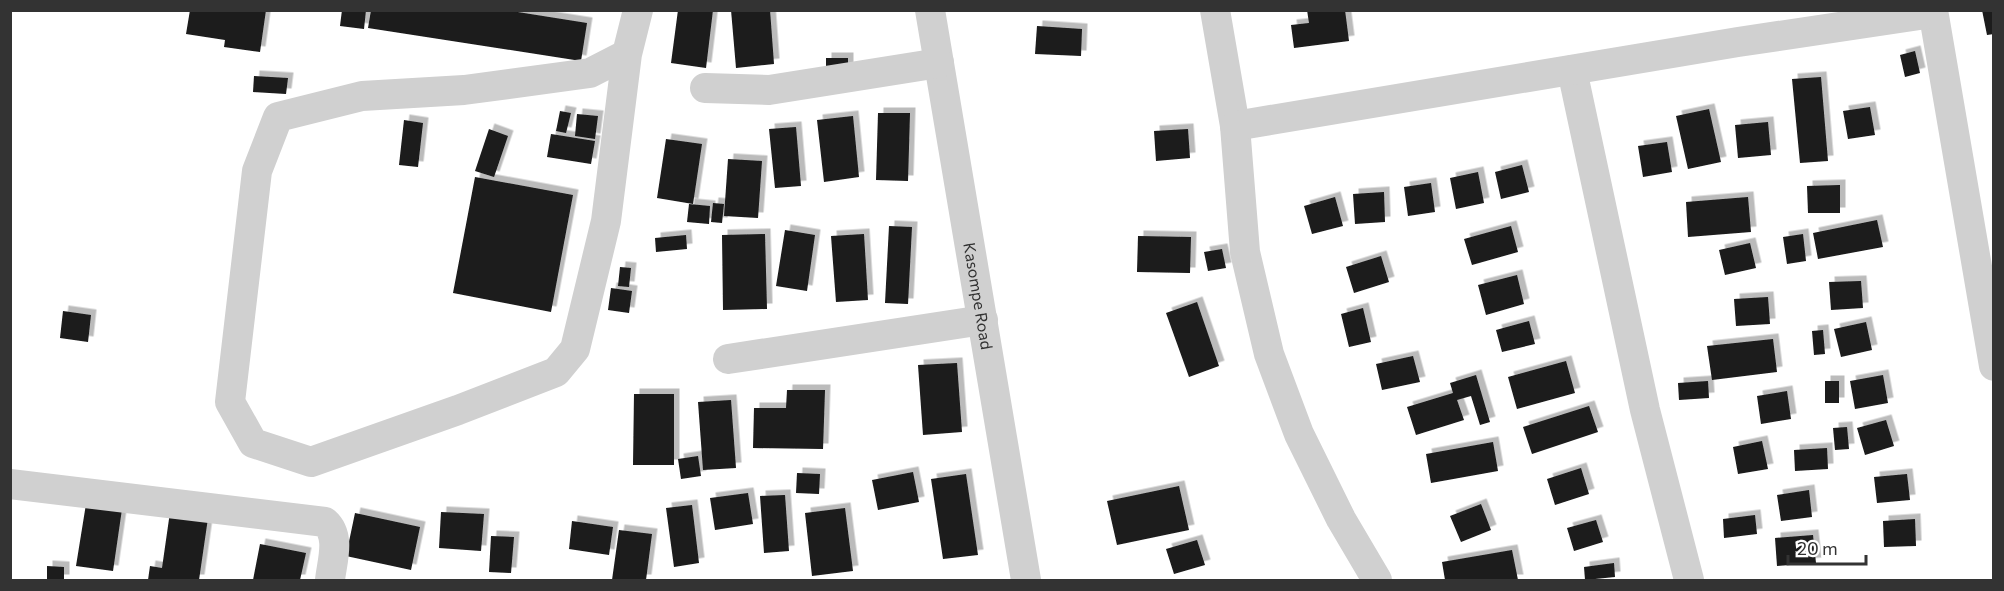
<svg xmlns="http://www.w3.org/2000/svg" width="2004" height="591" font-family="Commissioner,sans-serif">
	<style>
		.building { fill: #1a1a1a; filter: url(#shadow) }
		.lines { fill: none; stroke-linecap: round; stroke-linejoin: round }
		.minor { stroke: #d0d0d0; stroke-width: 30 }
		.labels { text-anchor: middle; stroke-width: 6; stroke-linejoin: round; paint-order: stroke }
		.street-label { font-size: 16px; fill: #333; stroke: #fff }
	</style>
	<defs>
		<filter id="shadow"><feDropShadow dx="5.5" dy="-5.5" stdDeviation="0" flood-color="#0004"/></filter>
	</defs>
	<rect width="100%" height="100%" fill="#fff"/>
	<!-- building -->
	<path class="building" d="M190,10H266L260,52L224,47L225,40L186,34Z
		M342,10H366L364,29L340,26Z
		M371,10H505L587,23L581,61L368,28Z
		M678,10H713L706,68L671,63Z
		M731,10H770L774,64L736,68Z
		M1307,10H1345L1349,41L1294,48L1291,25L1309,23Z
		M1982,10H1994V34L1987,35Z
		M1037,26L1082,29L1081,56L1035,54Z
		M1915,51L1920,73L1905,77L1900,55Z
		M826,58H848V74H826Z
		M254,76L288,78L286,94L253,92Z
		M1821,77L1828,161L1800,163L1792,79Z
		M1870,107L1875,135L1848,139L1843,111Z
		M1709,109L1721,162L1688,169L1676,116Z
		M560,111L571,113L566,133L556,131Z
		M878,113H910L908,181L876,180Z
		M577,114L598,116L595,139L575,136Z
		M853,116L859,177L824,182L817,120Z
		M404,120L423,123L418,167L399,165Z
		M1768,122L1771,155L1738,158L1735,125Z
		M796,127L801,186L775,188L769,129Z
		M489,129L508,136L494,177L475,171Z
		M1188,129L1190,158L1156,161L1154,131Z
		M551,134L595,141L591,164L547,157Z
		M666,139L702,144L693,204L657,198Z
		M1667,142L1672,172L1643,177L1638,146Z
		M728,159L762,161L758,218L724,216Z
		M1522,165L1529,192L1501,199L1495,172Z
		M1478,172L1484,203L1456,209L1450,178Z
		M475,177L573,195L551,312L453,293Z
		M1431,183L1435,212L1408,216L1404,187Z
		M1840,185V213H1808L1807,186Z
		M1384,192L1385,222L1355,224L1353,194Z
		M1335,197L1343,226L1312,234L1304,206Z
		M1748,197L1751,232L1688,237L1686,202Z
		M713,203L724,204L722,223L711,222Z
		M689,204L710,206L709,224L687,222Z
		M1877,220L1883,247L1818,259L1813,233Z
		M889,226L912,227L908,304L885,303Z
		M1511,226L1518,252L1472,265L1464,239Z
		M785,230L815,235L807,291L776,286Z
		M765,234L767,309L723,310L722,235Z
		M864,234L868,300L836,302L831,236Z
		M1803,234L1806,261L1787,264L1783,237Z
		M686,235L687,249L656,252L655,238Z
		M1138,236L1191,237L1190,273L1137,272Z
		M1750,243L1756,268L1725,275L1719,250Z
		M1222,249L1226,268L1208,271L1204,252Z
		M1381,256L1389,282L1354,293L1346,267Z
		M620,267L631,268L629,287L618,286Z
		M1517,275L1524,304L1486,315L1478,285Z
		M1861,281L1863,308L1831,310L1829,282Z
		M611,288L632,291L629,313L608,310Z
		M1768,297L1770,324L1736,326L1734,299Z
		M1197,302L1219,366L1189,377L1166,313Z
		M1363,308L1371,342L1349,347L1341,314Z
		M63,311L91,315L88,342L60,338Z
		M1529,321L1535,344L1502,352L1496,330Z
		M1866,322L1872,350L1841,357L1834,329Z
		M1823,330L1825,354L1814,355L1812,331Z
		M1773,339L1777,372L1712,380L1707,346Z
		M1413,356L1420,382L1382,390L1376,364Z
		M1566,361L1575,393L1517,409L1508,377Z
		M957,363L962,432L923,435L918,365Z
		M1476,375L1490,422L1480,425L1471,396L1457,400L1464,420L1416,435L1407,407L1453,393L1450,383Z
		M1883,375L1888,403L1855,409L1850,381Z
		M1708,381L1709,398L1679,400L1678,383Z
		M1825,381H1839V403H1825Z
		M787,390H825L823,449L753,448L754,408H786Z
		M1787,391L1791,419L1761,424L1757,396Z
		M634,394H674V465H633Z
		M731,400L736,468L703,470L698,402Z
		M1589,406L1598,432L1532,454L1523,427Z
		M1886,420L1894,446L1865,455L1857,428Z
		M1847,427L1849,449L1835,450L1833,428Z
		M1762,441L1768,469L1738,474L1733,447Z
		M1493,442L1498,471L1431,483L1426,454Z
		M1827,448L1828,469L1795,471L1794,450Z
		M698,456L701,476L681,479L678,459Z
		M1581,468L1589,494L1555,505L1547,479Z
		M913,472L919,502L878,510L872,480Z
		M797,473L820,474L819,494L796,493Z
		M966,474L978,555L943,559L931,479Z
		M1907,474L1910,500L1877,503L1874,477Z
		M1179,486L1189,530L1117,545L1107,501Z
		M1809,490L1812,517L1781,521L1777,495Z
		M748,493L753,524L715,530L710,498Z
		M785,495L789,551L764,553L760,496Z
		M86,504L122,509L113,571L76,566Z
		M1481,504L1491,530L1461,542L1450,516Z
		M692,505L699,563L674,567L666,508Z
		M845,508L853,571L812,576L805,513Z
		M170,512L208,518L199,580H148L150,566L162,568Z
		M441,512L484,514L481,551L439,548Z
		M355,513L420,527L411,570L346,556Z
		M1755,515L1757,534L1724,538L1723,519Z
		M1915,519L1916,546L1884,547L1883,521Z
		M1596,520L1603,542L1574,551L1567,528Z
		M572,521L613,527L609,555L569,549Z
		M619,530L652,534L646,580H612Z
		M1813,535L1816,563L1777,566L1775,538Z
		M491,536L514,537L511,573L489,572Z
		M1197,540L1205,565L1174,574L1166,549Z
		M260,544L306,553L300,580H253Z
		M1512,550L1518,580H1445L1442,562Z
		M1614,563L1615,577L1585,580L1584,567Z
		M47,566L64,567V580H47Z"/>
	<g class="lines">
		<!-- minor -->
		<g class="minor">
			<path id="s1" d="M930,10L1026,580"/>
			<path d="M1215,10L1235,126L1245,252L1269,354L1299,434L1341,519L1377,580"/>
			<path d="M1933,10L1994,366"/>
			<path d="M627,54L590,73L464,90L362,96L278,117L257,171L230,402L253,443L311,462L458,410L556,372L575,349L606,221L627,54L638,10"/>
			<path d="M1572,70L1645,410L1689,580"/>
			<path d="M705,88L769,90L939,63"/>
			<path d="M1235,126L1738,42L1933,13"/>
			<path d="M728,359L983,320"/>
			<path d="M10,484L325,522C341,536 332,561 330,580"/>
		</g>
	</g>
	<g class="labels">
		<!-- street labels -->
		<g class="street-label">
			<text dy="6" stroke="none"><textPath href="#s1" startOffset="290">Kasompe Road</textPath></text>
		</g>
	</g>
	<!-- border -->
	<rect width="2004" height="591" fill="none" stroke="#333333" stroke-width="24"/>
	<!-- scale -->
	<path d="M1788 555v9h78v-9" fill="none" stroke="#333333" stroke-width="3"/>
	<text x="1797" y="555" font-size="18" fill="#333333" stroke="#ffffff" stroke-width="4.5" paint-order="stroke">20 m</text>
</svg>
